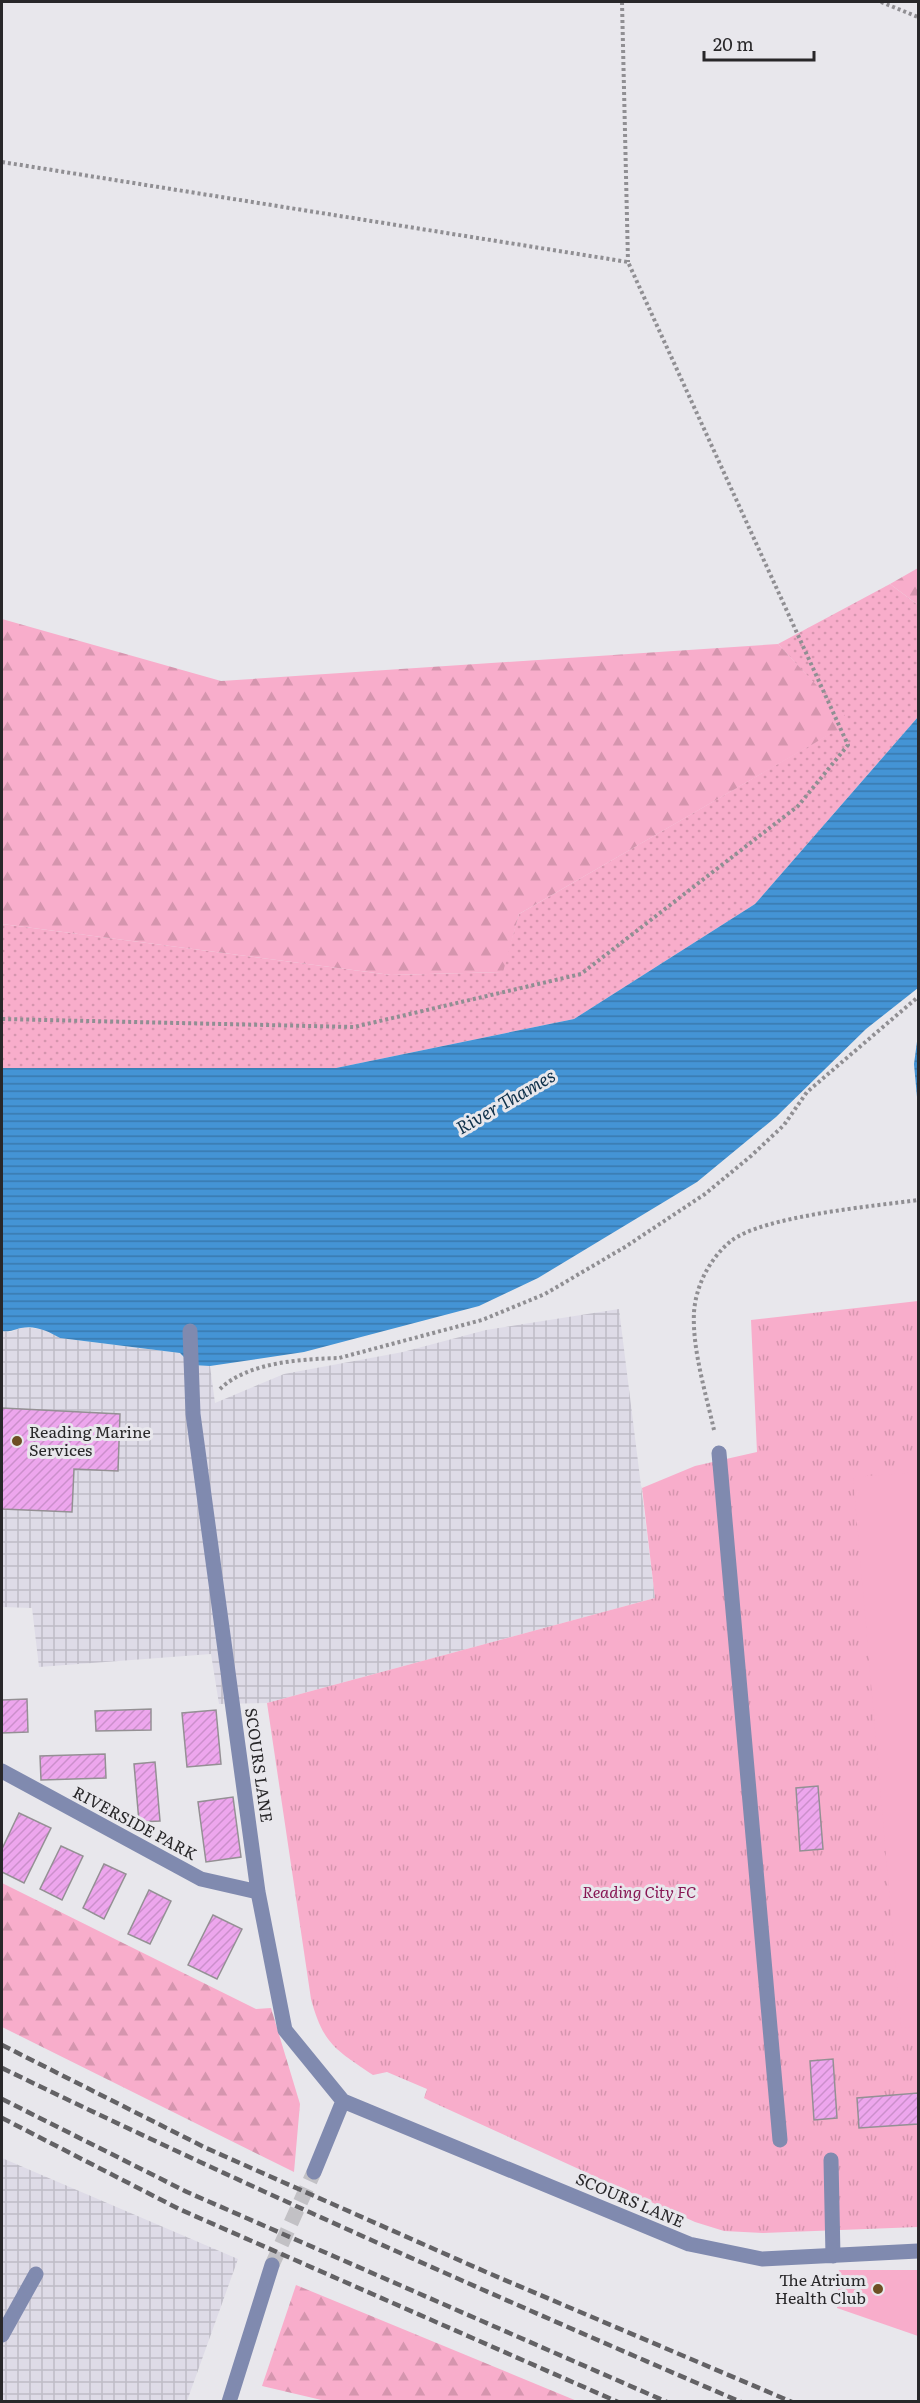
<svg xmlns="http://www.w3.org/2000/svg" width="920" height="2403" font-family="Literata,serif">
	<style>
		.industrial { fill: url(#industrial-grid) }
		.grass { fill: url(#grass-dots) }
		.forest { fill: url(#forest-firs) }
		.park { fill: url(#park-tufts) }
		.pitch { fill: #f8adcb }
		.water { fill: url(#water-rules) }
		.building { fill: url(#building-hatch); stroke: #949094; stroke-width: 1.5 }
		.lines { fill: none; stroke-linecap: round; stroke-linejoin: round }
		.minor-tunnel { stroke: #c2c1c5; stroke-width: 15; stroke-dasharray: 15 8; stroke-linecap: butt }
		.path { stroke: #908f93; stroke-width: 4; stroke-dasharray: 3 3; stroke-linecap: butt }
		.minor { stroke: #808aaf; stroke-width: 15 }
		.rail { stroke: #636265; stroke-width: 4.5; stroke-dasharray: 9 4.5; stroke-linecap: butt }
		.poi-dot { fill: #6d4f24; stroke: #e8e7ec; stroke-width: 2 }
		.labels { text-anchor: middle; stroke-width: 6; stroke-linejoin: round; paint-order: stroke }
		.poi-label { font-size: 16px; fill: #282729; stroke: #e8e7ec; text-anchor: start }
		.street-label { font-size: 16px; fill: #282729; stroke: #e8e7ec }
		.park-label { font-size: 16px; font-style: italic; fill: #871754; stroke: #e8e7ec }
		.water-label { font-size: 18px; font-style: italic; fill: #0e304a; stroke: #e8e7ec }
	</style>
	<defs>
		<pattern id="industrial-grid" width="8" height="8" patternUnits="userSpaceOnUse" patternTransform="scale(1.5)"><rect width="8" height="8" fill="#dedbe7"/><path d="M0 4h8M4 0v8" fill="none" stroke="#bebcc6"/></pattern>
		<pattern id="grass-dots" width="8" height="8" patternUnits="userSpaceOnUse" patternTransform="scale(1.5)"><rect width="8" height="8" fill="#f8adcb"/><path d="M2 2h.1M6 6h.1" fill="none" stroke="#d595ae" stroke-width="1.8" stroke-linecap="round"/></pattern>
		<pattern id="forest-firs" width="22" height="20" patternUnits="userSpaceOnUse" patternTransform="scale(1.5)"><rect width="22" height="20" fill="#f8adcb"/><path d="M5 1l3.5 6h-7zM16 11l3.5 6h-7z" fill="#d595ae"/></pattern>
		<pattern id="park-tufts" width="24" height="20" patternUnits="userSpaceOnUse" patternTransform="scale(1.5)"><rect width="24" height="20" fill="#f8adcb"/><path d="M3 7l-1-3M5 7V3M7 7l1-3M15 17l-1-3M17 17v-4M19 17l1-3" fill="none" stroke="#d595ae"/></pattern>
		<pattern id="water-rules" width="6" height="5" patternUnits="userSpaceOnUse" patternTransform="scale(1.5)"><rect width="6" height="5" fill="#4494d5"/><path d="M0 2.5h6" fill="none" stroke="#3979ad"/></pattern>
		<pattern id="building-hatch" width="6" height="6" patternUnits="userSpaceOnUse" patternTransform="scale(1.5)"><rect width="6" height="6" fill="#eda6ed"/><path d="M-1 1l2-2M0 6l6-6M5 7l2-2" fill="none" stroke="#cb8fcb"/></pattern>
	</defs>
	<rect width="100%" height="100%" fill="#e8e7ec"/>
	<!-- industrial -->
	<path class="industrial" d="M619,1309L655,1598L267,1703L219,1704L211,1654L39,1667L32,1608L2,1607V1331L11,1332L23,1327L46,1330L60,1338L180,1353L192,1365L210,1366L215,1403L284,1374L403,1352L486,1330Z
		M2,2158L238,2259L187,2401H2Z"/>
	<!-- grass -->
	<path class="grass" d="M890,584L918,605V717L755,904L574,1019L336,1068H2V924L391,975L502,972L519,914L850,722L778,644Z"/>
	<!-- forest -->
	<path class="forest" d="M918,568V605L890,584Z
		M2,619L221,681L778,644L851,722L519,914L503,972L391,975L2,924Z
		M2,1883L256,2009L271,2008L300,2104L294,2172L2,2027Z
		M296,2285L577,2401L330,2402L262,2386Z"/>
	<!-- park -->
	<path class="park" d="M918,1301V2227L763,2233L724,2231L695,2222L432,2102L424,2098L427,2089L387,2072L373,2075C336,2050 323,2044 311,1999L267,1703L655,1598L642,1488L695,1466L757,1452L751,1320Z"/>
	<!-- pitch -->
	<path class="pitch" d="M918,1472V2026L901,2028L853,1477Z
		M839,2270H918V2336L837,2308Z"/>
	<!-- water -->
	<path class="water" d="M918,717V988L866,1029L776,1117L697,1182L538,1278L479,1306L304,1352L210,1366L192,1365L180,1353L60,1338C48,1331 35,1325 21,1328C13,1330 10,1332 2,1331V1068H336L574,1019L755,904Z
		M918,1034V1108L914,1064Z"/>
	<!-- building -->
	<path class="building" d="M2,1408L120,1414L118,1471L74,1469L72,1512L2,1509Z
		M27,1699L28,1732L2,1733V1700Z
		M151,1709V1730L96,1731L95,1711Z
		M216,1710L221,1764L187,1767L182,1713Z
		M105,1754L106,1778L41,1780L40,1756Z
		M155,1762L160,1821L139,1822L134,1764Z
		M818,1786L823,1849L800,1851L796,1788Z
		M233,1797L241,1857L206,1862L198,1802Z
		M19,1813L51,1828L24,1883L2,1872V1849Z
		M61,1846L83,1856L62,1900L40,1889Z
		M104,1864L126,1874L104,1919L83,1908Z
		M149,1890L171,1901L150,1944L128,1934Z
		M213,1915L242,1929L217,1979L188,1965Z
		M833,2059L837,2118L814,2120L810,2061Z
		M918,2093V2124L859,2128L857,2098Z"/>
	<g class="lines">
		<!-- minor-tunnel -->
		<path class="minor-tunnel" d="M272,2265L314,2172"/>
		<!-- path -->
		<path class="path" d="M622,2L628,262
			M881,2L918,17
			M2,162L628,262L848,745L798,806L581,974L354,1027L2,1019
			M220,1389C248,1362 302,1359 339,1358L482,1320L545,1294L625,1247L705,1194L751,1156L784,1125L807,1092L918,997
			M714,1430C706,1394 692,1349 694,1312C696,1285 710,1258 731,1241C763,1216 875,1206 918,1200"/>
		<!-- minor -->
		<path class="minor" d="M190,1331L193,1414L231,1694L258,1892L285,2030L343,2101L689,2244L762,2259L918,2251
			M719,1453L780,2140
			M2,1771L201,1879L258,1892
			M831,2160L833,2256
			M314,2172L343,2101
			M2,2335L36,2274
			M229,2402L272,2265"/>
		<!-- rail -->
		<path class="rail" d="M2,2045L206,2148L486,2272L792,2402
			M2,2068C245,2186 492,2295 741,2402
			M2,2099L187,2192L667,2402
			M2,2118L179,2209L618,2402"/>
	</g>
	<!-- markers -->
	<g class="poi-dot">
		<circle cx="17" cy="1441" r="6"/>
		<circle cx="878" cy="2289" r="6"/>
	</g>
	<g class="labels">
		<!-- poi labels -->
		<g class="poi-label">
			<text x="29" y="1438">Reading Marine<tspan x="29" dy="18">Services</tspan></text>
			<text x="866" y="2286" text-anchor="end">The Atrium<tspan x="866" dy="18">Health Club</tspan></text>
		</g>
		<!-- street labels -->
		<g class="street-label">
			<text transform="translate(259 1765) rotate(82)" y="6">SCOURS LANE</text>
			<text transform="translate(135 1823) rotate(28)" y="6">RIVERSIDE PARK</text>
			<text transform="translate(630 2200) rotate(23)" y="6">SCOURS LANE</text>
		</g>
		<!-- park labels -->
		<g class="park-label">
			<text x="639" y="1898">Reading City FC</text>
		</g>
		<!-- water labels -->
		<g class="water-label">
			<text transform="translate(506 1102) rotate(-30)" y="6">River Thames</text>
		</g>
	</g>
	<!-- border -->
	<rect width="920" height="2403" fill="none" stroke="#282729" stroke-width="6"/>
	<!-- scale -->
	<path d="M704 51v9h110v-9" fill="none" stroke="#282729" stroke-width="3"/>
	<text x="713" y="51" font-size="18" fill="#282729" stroke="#e8e7ec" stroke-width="4.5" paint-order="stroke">20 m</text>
</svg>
